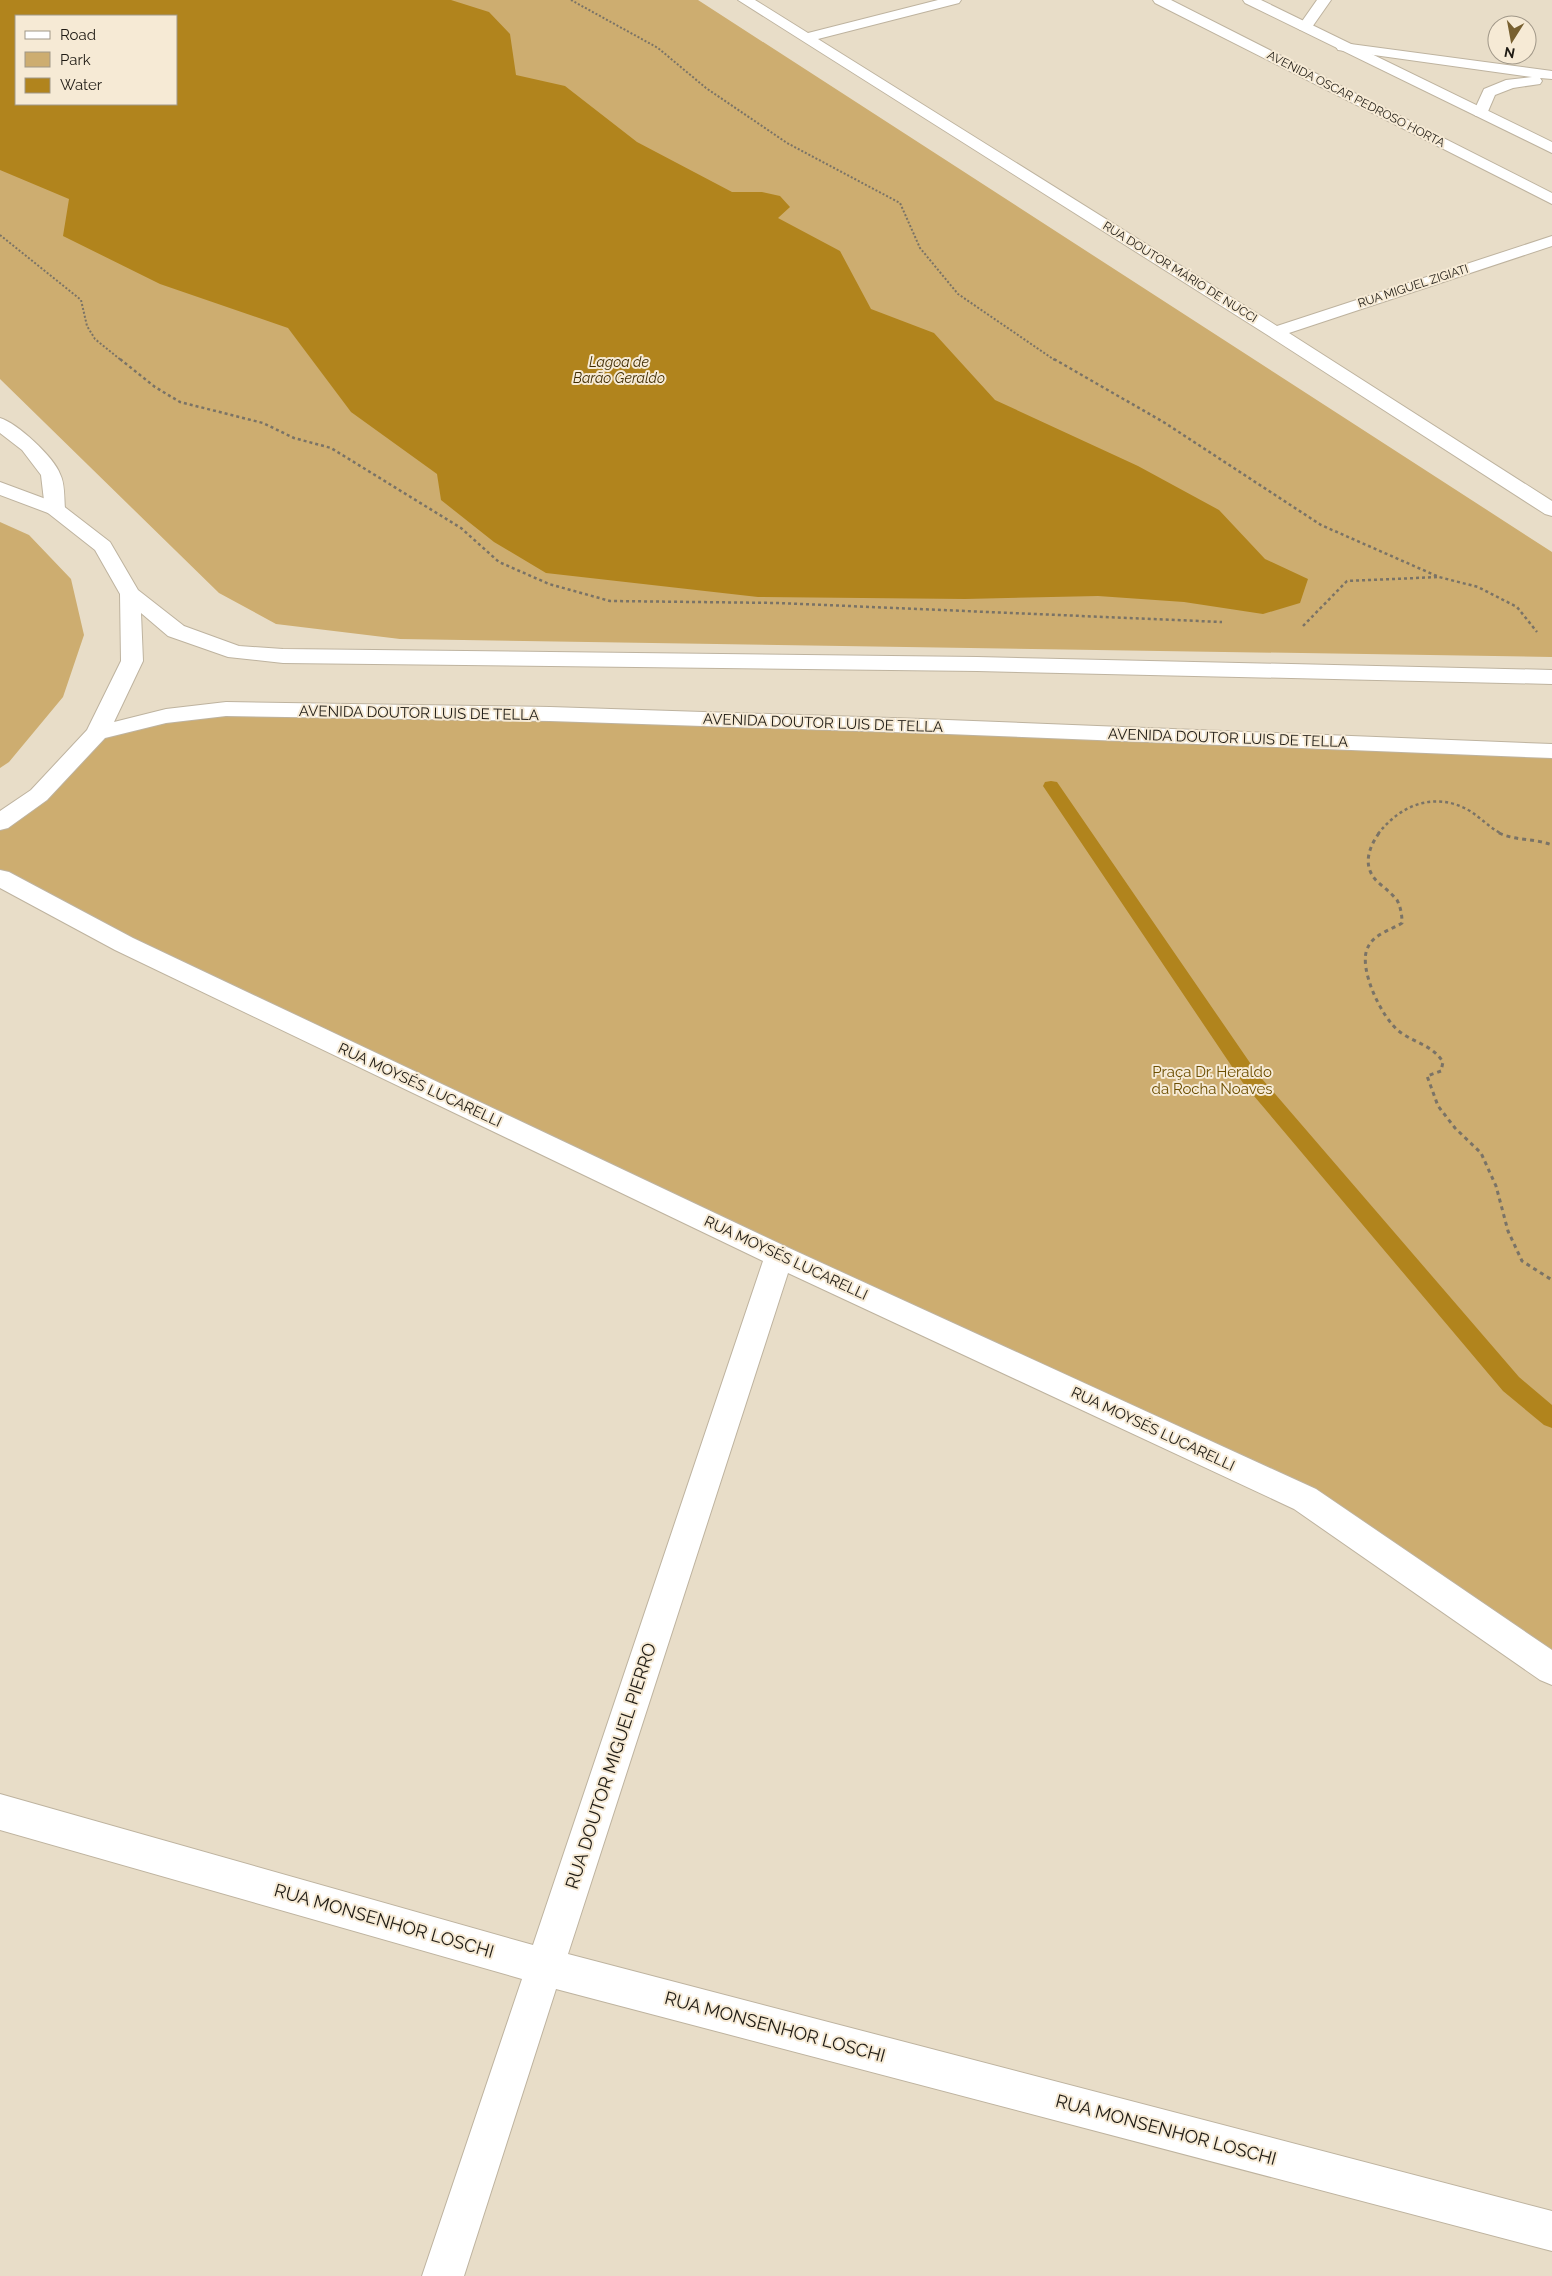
<svg xmlns="http://www.w3.org/2000/svg" width="1552" height="2276" font-family="Raleway,sans-serif">
	<style>
		.green { fill: #cdad70; fill-rule: evenodd }
		.water { fill: #b1841d; fill-rule: evenodd }
		.lines { fill: none; stroke-linecap: round; stroke-linejoin: round }
		.stream { fill: #b1841d; fill-rule: evenodd }
		.minor-casing { stroke: #beb39f; stroke-width: 2 }
		.secondary-casing { stroke: #beb39f; stroke-width: 2 }
		.path-far2 { stroke: #7a7366; stroke-width: 2; stroke-dasharray: 2 2; stroke-linecap: butt }
		.path-far1 { stroke: #7a7366; stroke-width: 2.5; stroke-dasharray: 3 3; stroke-linecap: butt }
		.path { stroke: #7a7366; stroke-width: 3; stroke-dasharray: 4 4; stroke-linecap: butt }
		.minor { fill: #fff; fill-rule: evenodd }
		.secondary { fill: #fff; fill-rule: evenodd }
		.labels { text-anchor: middle; stroke-width: 4; stroke-linejoin: round; paint-order: stroke }
		.far-street-label { font-size: 12px; fill: #1f1b14; stroke: #f6ead5 }
		.far-water-label { font-size: 14px; font-style: italic; fill: #3e2b01; stroke: #f6ead5 }
		.street-label { font-size: 15px; fill: #1f1b14; stroke: #f6ead5 }
		.park-label { font-size: 15px; fill: #6c4e00; stroke: #f6ead5 }
		.near-street-label { font-size: 18px; fill: #1f1b14; stroke: #f6ead5 }
	</style>
	<rect width="100%" height="100%" fill="#e8ddc8"/>
	<!-- green -->
	<path class="green" d="M0,0H698L1552,552V657L400,639L276,624L219,593L0,379ZM16,16H176V104H16Z
		M0,522L29,535L71,579L84,635L63,697L9,762L0,768Z
		M226,709L1552,752V1669L1305,1499L0,878V822L97,733Z"/>
	<!-- water -->
	<path class="water" d="M0,0H451L489,12L510,34L516,75L565,86L637,142L732,192H762L780,196L790,207L778,218L840,251L871,309L934,333L995,400L1138,466L1219,510L1265,559L1308,579L1300,603L1263,614L1184,602L1098,596L965,599L758,597L546,573L494,542L441,500L437,474L351,412L288,328L160,284L63,236L69,199L0,170ZM16,16H176V104H16Z"/>
	<g class="lines">
		<!-- stream -->
		<path class="stream" d="M1051,781L1057,782L1257,1073L1519,1377L1552,1405V1428L1544,1425L1503,1391L1243,1083L1043,786L1045,782Z"/>
		<defs>
			<path id="minor" d="M738,0H755L808,33L938,0H961L959,3L818,39L1277,326L1552,236V246L1289,333L1552,501V516L1545,514L1269,336Z
				M1317,0H1331L1310,30H1300L1298,27Z
				M1343,43L1552,71V79L1540,78L1542,81L1540,84L1513,88L1495,95L1486,116H1476L1473,113L1484,89L1506,80L1532,77L1338,50L1336,47L1338,44Z
				M0,418C17,423 54,457 60,474C65,483 64,498 65,509L62,513L55,515L48,513L45,509L41,475L22,450L0,433Z
				M0,870L9,872L133,938L789,1248L1316,1489L1552,1650V1685L1540,1680L1294,1509L788,1273L568,1954L1552,2211V2251L556,1989L464,2276H422L522,1979L0,1830V1794L533,1945L763,1261L115,950L0,888Z"/>
			<path id="secondary" d="M1153,0H1171L1552,193V204L1155,3Z
				M1243,0H1261L1552,142V153L1245,3Z
				M0,482L62,505L110,542L138,590L184,626L239,646L283,649L977,657L1552,670V684L977,671L283,663L228,657L168,636L141,613L143,661L114,722L166,709L226,702L550,707L922,719L1552,744V758L922,733L550,721L226,716L166,723L105,738L47,800L8,828L0,830V811L31,790L87,730L121,661L120,594L95,550L48,513L0,495Z"/>
		</defs>
		<!-- minor casing -->
		<use href="#minor" class="minor-casing"/>
		<!-- secondary casing -->
		<use href="#secondary" class="secondary-casing"/>
		<!-- path-far2 -->
		<path class="path-far2" d="M571,0L658,48L706,88L787,143L900,203L920,248L958,294L1056,361
			M0,235L81,300L87,326L95,339L122,361"/>
		<!-- path-far1 -->
		<path class="path-far1" d="M120,359L155,387L180,402L263,423L294,438L331,448L461,528L499,562L549,584L610,601L778,603L1222,622
			M1054,359L1165,423L1321,525L1439,577L1478,587L1517,607L1537,632
			M1303,626L1347,581L1439,577
			M1378,834C1401,804 1436,791 1470,811C1481,818 1490,828 1502,834"/>
		<!-- path -->
		<path class="path" d="M1379,833C1367,850 1362,869 1380,884C1386,889 1392,894 1397,900C1401,908 1402,915 1402,923C1391,930 1374,934 1368,947C1357,967 1382,1019 1400,1032C1415,1043 1432,1045 1443,1062L1441,1071L1427,1076L1438,1106L1455,1128L1481,1153L1496,1186L1508,1231L1522,1261L1552,1280
			M1499,833C1516,841 1534,838 1552,845"/>
		<!-- minor -->
		<use href="#minor" class="minor"/>
		<!-- secondary -->
		<use href="#secondary" class="secondary"/>
	</g>
	<g class="labels">
		<!-- far-street labels -->
		<g class="far-street-label">
			<text transform="translate(1356 99) rotate(27)" y="4">AVENIDA OSCAR PEDROSO HORTA</text>
			<text transform="translate(1180 272) rotate(32)" y="4">RUA DOUTOR MÁRIO DE NUCCI</text>
			<text transform="translate(1413 286) rotate(-18)" y="4">RUA MIGUEL ZIGIATI</text>
		</g>
		<!-- far-water labels -->
		<g class="far-water-label">
			<text x="619" y="367">Lagoa de<tspan x="619" dy="16">Barão Geraldo</tspan></text>
		</g>
		<!-- street labels -->
		<g class="street-label">
			<text transform="translate(419 713) rotate(1)" y="5">AVENIDA DOUTOR LUIS DE TELLA</text>
			<text transform="translate(823 723) rotate(2)" y="5">AVENIDA DOUTOR LUIS DE TELLA</text>
			<text transform="translate(1228 738) rotate(2)" y="5">AVENIDA DOUTOR LUIS DE TELLA</text>
			<text transform="translate(420 1085) rotate(25)" y="5">RUA MOYSÉS LUCARELLI</text>
			<text transform="translate(786 1258) rotate(25)" y="5">RUA MOYSÉS LUCARELLI</text>
			<text transform="translate(1153 1429) rotate(25)" y="5">RUA MOYSÉS LUCARELLI</text>
		</g>
		<!-- park labels -->
		<g class="park-label">
			<text x="1212" y="1077">Praça Dr. Heraldo<tspan x="1212" dy="17">da Rocha Noaves</tspan></text>
		</g>
		<!-- near-street labels -->
		<g class="near-street-label">
			<text transform="translate(611 1766) rotate(-72)" y="6">RUA DOUTOR MIGUEL PIERRO</text>
			<text transform="translate(384 1921) rotate(16)" y="6">RUA MONSENHOR LOSCHI</text>
			<text transform="translate(775 2027) rotate(15)" y="6">RUA MONSENHOR LOSCHI</text>
			<text transform="translate(1166 2130) rotate(15)" y="6">RUA MONSENHOR LOSCHI</text>
		</g>
	</g>
	<!-- legend -->
	<rect x="15" y="15" width="162" height="90" fill="#f6ead5" stroke="#a09788"/>
	<rect x="25" y="31" width="25" height="8" fill="#ffffff" stroke="#a09788"/>
	<text x="60" y="40" font-size="15" fill="#1f1b14">Road</text>
	<rect x="25" y="52" width="25" height="15" fill="#cdad70" stroke="#a09788"/>
	<text x="60" y="65" font-size="15" fill="#1f1b14">Park</text>
	<rect x="25" y="78" width="25" height="15" fill="#b1841d" stroke="#a09788"/>
	<text x="60" y="90" font-size="15" fill="#1f1b14">Water</text>
	<!-- north arrow -->
	<g transform="translate(1512 40) rotate(191)"><circle r="24" fill="#f6ead5" stroke="#a09788"/>
	<path d="M0-4L9 19L0 12L-9 19Z" fill="#786030"/>
	<text y="-8" font-size="14" font-weight="bold" text-anchor="middle" fill="#1f1b14">N</text>
	</g>
</svg>
